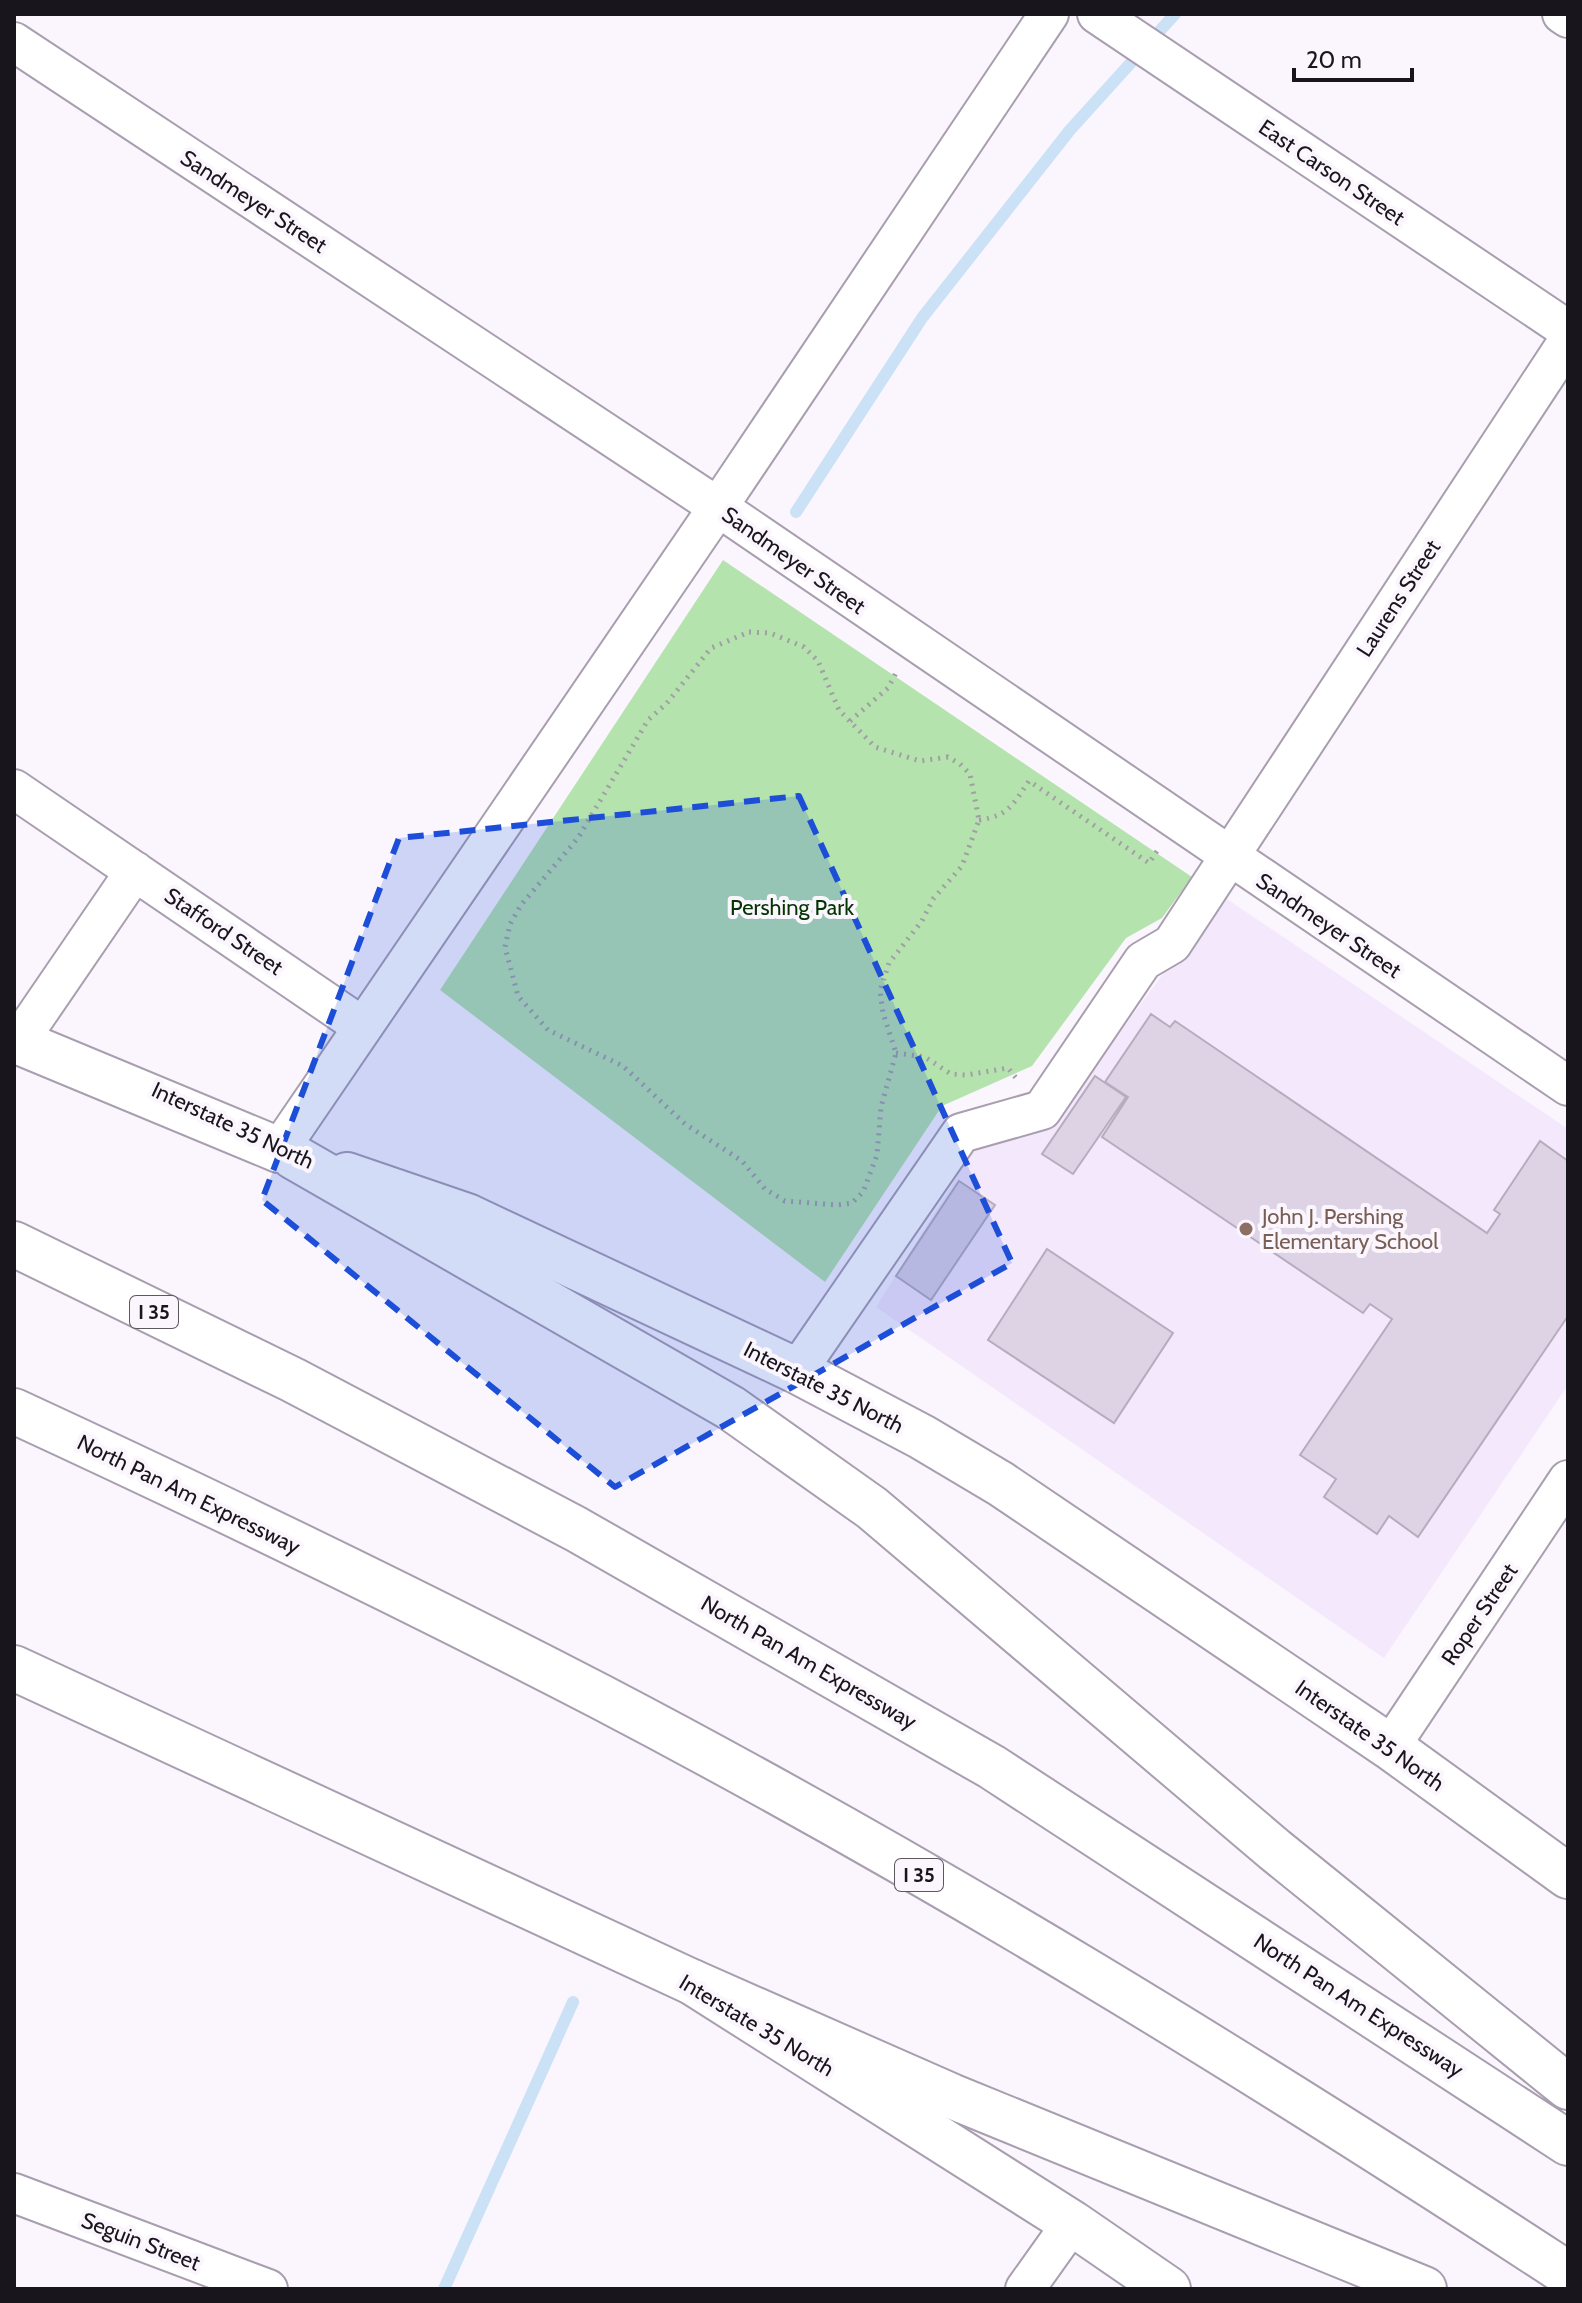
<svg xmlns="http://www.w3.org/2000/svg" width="1582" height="2303" font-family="Cabin,sans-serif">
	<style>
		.built { fill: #f4e8fc }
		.green { fill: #b5e3ad }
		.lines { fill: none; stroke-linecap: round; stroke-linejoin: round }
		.stream { stroke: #cae1f6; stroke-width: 12 }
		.building { fill: #ded3e5; stroke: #b6acbd; stroke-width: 2 }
		.minor-casing { stroke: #a89eaf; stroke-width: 42 }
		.major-casing { stroke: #a89eaf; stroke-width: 48 }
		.highway-casing { stroke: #a89eaf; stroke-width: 48 }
		.path { stroke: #a29ea5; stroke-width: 5; stroke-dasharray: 2 6; stroke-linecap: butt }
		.minor { stroke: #fff; stroke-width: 38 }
		.major { stroke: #fff; stroke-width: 44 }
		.highway { stroke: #fff; stroke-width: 44 }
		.marked { fill: #1d4ed8; fill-opacity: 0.2; stroke: #1d4ed8; stroke-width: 6; stroke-dasharray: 16 10; stroke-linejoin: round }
		.education-dot { fill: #8d6e63; stroke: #fbf6fe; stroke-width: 3 }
		.labels { text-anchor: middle; stroke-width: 8; stroke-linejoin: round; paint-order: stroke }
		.shield { fill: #fbf6fe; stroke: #5d5860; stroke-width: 2 }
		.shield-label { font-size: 20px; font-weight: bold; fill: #19151c }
		.street-label { font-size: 22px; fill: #19151c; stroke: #fbf6fe }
		.park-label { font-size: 22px; fill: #033500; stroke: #fbf6fe }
		.education-label { font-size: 22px; fill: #785e54; stroke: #fbf6fe; text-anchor: start }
	</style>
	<rect width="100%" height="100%" fill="#fbf6fe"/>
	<!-- built -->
	<path class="built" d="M1221,895L1568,1129V1385L1384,1658L876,1307L973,1151L1059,1115Z"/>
	<!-- green -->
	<path class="green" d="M723,560L1192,877L1162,918L1126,938L1032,1066L942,1106L825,1282L440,990Z"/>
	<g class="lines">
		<!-- stream -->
		<path class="stream" d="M796,512L922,318L1070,130L1175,14
			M444,2289L573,2002"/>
	</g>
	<!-- building -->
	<path class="building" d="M1151,1014L1170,1027L1175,1021L1487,1233L1500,1214L1494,1210L1540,1141L1568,1161V1316L1418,1537L1389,1516L1377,1534L1324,1497L1336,1479L1300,1455L1392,1319L1370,1304L1363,1313L1102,1137L1128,1097L1105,1082Z
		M1095,1076L1126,1097L1073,1174L1042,1154Z
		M959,1181L995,1205L931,1300L896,1276Z
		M1047,1249L1173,1333L1114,1423L988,1340Z"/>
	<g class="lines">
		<defs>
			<path id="minor" d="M1097,14L1568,330
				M1562,14L1568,18
				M14,42L718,507L1568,1086
				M14,789L363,1027
				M29,1026L135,871
				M279,1150L718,507L1049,14
				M797,1371L961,1133L1042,1110L1143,961L1172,944L1568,341
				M1390,1747L1568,1480
				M14,2193L268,2289
				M1025,2289L1072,2223"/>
			<path id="major" d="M347,1175L467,1216L797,1371L922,1437L1001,1484L1390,1747L1568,1876
				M14,1668L692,1982L1072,2223L1168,2289"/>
			<path id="highway" d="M14,1040L279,1150
				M294,1157L731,1408L872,1508L1275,1850L1568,2087
				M14,1244L293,1380L576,1529L992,1767L1568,2143
				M14,1411C211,1502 408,1597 601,1697C934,1871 1254,2069 1568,2274
				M692,1982L951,2096L1424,2289"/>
		</defs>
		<!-- minor casing -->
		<use href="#minor" class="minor-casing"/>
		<!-- major casing -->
		<use href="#major" class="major-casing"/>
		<!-- highway casing -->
		<use href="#highway" class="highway-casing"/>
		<!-- path -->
		<path class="path" d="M749,632L770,633L804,647L818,661L839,710L875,747L920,761L948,757L960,764L970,774L979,820L962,866L933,899L922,921L889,963L880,991L883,1013L896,1053L881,1107L877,1155L863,1192L852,1203L837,1205L785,1201L765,1189L742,1161L685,1124L623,1066L548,1030L518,996L505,947L510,924L521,905L578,838L648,720L667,703L711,648Z
			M850,721L888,688L896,673
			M979,820C1009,816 1013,804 1029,781L1149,863L1157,851
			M896,1053L925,1057L951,1074L966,1075L1008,1068L1016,1078"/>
		<!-- minor -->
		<use href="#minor" class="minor"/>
		<!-- major -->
		<use href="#major" class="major"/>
		<!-- highway -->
		<use href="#highway" class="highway"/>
	</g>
	<!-- marked area -->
	<path class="marked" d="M799,796L1012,1263L615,1487L262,1200L399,838Z"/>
	<!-- markers -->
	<circle class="education-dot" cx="1246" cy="1229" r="8"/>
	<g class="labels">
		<!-- shield labels -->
		<g class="shield">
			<rect x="130" y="1296" width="48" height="32" rx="6"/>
			<rect x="895" y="1859" width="48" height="32" rx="6"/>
		</g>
		<g class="shield-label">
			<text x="154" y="1319">I 35</text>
			<text x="919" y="1882">I 35</text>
		</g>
		<!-- street labels -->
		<g class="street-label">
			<text transform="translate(1332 172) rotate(34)" y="8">East Carson Street</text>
			<text transform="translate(254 201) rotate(33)" y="8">Sandmeyer Street</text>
			<text transform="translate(794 560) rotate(35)" y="8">Sandmeyer Street</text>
			<text transform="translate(1398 598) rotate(-57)" y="8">Laurens Street</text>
			<text transform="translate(1329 925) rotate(34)" y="8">Sandmeyer Street</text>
			<text transform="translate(224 931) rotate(34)" y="8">Stafford Street</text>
			<text transform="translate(233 1125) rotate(25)" y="8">Interstate 35 North</text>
			<text transform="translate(824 1387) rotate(27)" y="8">Interstate 35 North</text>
			<text transform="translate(189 1494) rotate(26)" y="8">North Pan Am Expressway</text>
			<text transform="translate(1479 1614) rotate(-56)" y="8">Roper Street</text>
			<text transform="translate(809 1662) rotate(30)" y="8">North Pan Am Expressway</text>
			<text transform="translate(1370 1735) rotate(35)" y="8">Interstate 35 North</text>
			<text transform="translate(1359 2005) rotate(33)" y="8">North Pan Am Expressway</text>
			<text transform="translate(757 2025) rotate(31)" y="8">Interstate 35 North</text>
			<text transform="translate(141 2241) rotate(21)" y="8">Seguin Street</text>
		</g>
		<!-- park labels -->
		<g class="park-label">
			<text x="792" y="915">Pershing Park</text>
		</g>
		<!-- education labels -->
		<g class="education-label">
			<text x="1262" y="1224">John J. Pershing<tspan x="1262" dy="25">Elementary School</tspan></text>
		</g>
	</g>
	<!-- border -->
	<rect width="1582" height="2303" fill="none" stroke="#19151c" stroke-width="32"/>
	<!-- scale -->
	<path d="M1294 68v12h118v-12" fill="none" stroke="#19151c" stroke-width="4"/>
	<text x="1306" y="68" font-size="24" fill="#19151c" stroke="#fbf6fe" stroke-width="6" paint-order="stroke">20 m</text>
</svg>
